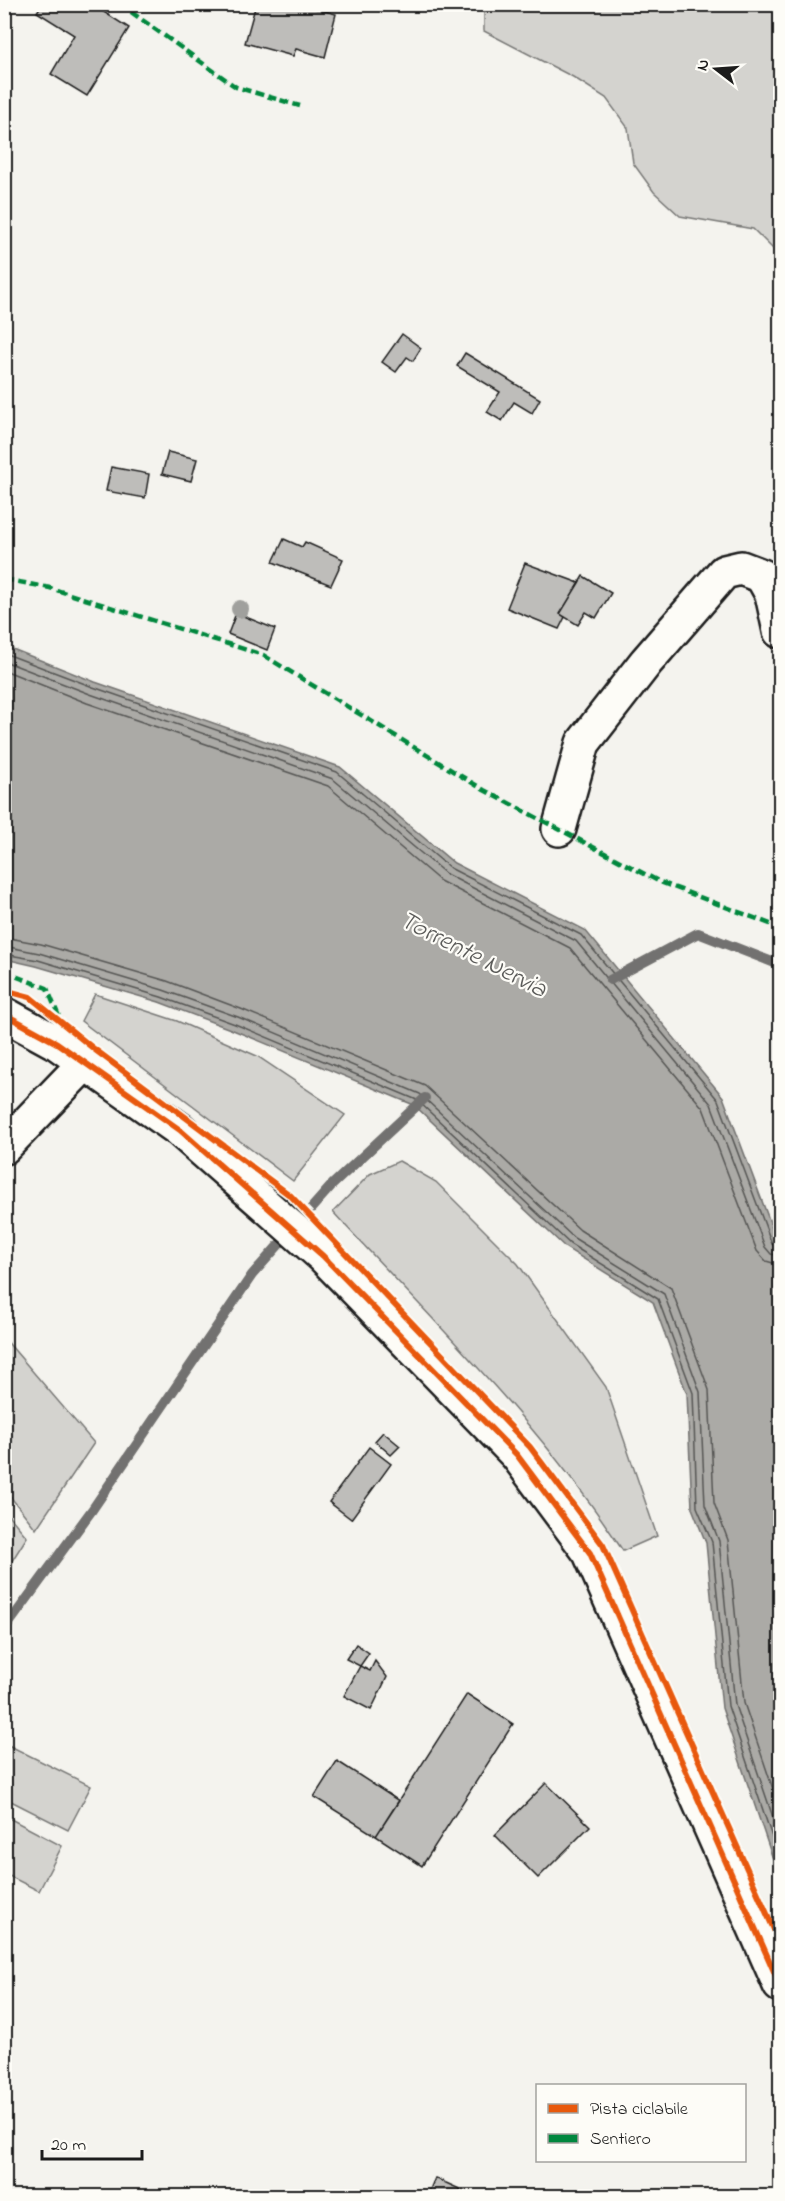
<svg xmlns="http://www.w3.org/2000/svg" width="785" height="2201" font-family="'Indie Flower',sans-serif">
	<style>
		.green { fill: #d4d3cf; stroke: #787876; stroke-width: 1.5 }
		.water { fill: #abaaa6; stroke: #72716f; stroke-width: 1.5 }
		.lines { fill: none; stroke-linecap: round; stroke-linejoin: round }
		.shore { stroke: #555553; stroke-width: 1.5 }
		.stream { stroke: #72716f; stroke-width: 10 }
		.building { fill: #bebdba; stroke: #1c1c1c; stroke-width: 1.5 }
		.minor-casing { stroke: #1c1c1c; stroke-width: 38 }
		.minor { stroke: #fdfcf7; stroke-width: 33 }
		.quiet { stroke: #00873e; stroke-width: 4.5; stroke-dasharray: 9 4.5; stroke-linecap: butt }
		.cycleway-casing { stroke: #fdfcf7; stroke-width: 10 }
		.cycleway { stroke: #e8590c; stroke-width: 6 }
		.tree { fill: #a0a09d }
		.labels { text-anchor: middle; stroke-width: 4.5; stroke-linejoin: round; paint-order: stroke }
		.water-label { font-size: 26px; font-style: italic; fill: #5c5c5a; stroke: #fdfcf7 }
	</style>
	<rect width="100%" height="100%" fill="#f4f3ee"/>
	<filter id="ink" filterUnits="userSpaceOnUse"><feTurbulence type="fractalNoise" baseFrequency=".0167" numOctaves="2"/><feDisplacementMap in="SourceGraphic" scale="12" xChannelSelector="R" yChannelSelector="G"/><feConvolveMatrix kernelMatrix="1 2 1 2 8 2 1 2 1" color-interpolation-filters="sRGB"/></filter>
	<g filter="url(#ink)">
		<!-- green -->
		<path class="green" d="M484,5H780V256L753,229L680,216L654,192L633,163L628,128L606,98L573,77L484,31Z
			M95,994L177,1021L257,1056L345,1115L293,1181L81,1021Z
			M399,1161L436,1182L518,1264L606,1387L657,1536L623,1551C542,1426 433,1321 333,1212L370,1174Z
			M4,1338L94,1443L36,1529L5,1490Z
			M5,1511L27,1537L5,1572Z
			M4,1743L91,1786L68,1830L5,1798Z
			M5,1816L62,1846L39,1891L5,1874Z"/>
		<!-- water -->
		<path class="water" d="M5,646L95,682L340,767L454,863L585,930L723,1097L780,1249V1880L722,1708L706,1543L692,1508L687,1394L653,1302L566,1248L414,1105L233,1030L159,1002L36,966L5,959Z"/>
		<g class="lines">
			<!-- shore -->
			<path class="shore" d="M4,653L93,687L337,772L450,868L581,935L718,1100L772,1244L780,1249
				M4,661L90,694L333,779L446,874L576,941L711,1104L765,1247L771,1254L780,1256
				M4,670L87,703L328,786L440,881L570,948L703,1108L757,1251L766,1261L780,1265
				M4,937L41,944L167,981L241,1009L425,1086L580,1230L671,1288L709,1390L714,1503L728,1540L744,1703L780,1810
				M4,946L39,953L163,990L238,1017L420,1094L574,1238L664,1294L700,1392L705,1505L719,1541L735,1705L780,1838
				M4,954L38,960L161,997L235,1024L417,1100L570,1244L658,1299L693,1393L697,1507L712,1542L728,1706L780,1861"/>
			<!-- stream -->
			<path class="stream" d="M610,980L698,933L780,965
				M4,1630L92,1510L252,1275L332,1185L425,1098"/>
		</g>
		<!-- building -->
		<path class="building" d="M42,4H82L93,11L96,7L129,28L87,96L51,74L74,35L37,12Z
			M256,4H299L336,14L325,57L296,49L293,56L245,43Z
			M402,334L421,348L413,361L407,357L396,372L382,362Z
			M465,353L540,399L532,413L514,402L502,421L487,412L500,392L457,366Z
			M168,452L197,459L191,481L162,474Z
			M111,467L149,474L145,498L106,491Z
			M284,539L302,547L305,542L343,559L331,585L273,562Z
			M525,563L579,583L560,614L565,617L559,629L507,608Z
			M583,576L611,593L596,618L586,612L578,625L560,614Z
			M236,613L275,629L267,650L228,634Z
			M383,1432L400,1446L391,1455L375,1441Z
			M369,1447L391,1464L351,1519L329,1502Z
			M356,1644L369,1653L360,1666L346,1659Z
			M375,1661L387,1677L371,1710L344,1696L360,1666L370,1671Z
			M467,1694L513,1724L422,1866L376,1836Z
			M337,1761L399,1801L376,1836L314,1797Z
			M546,1783L590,1826L538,1878L495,1835Z
			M435,2178L475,2196H427Z"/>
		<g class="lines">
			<defs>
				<path id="minor" d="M559,829L583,743L646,662L724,572L741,568L762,576L772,594L780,631
					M4,1014L57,1043L180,1130L323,1256L517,1455L590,1553L780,1985
					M4,1147L86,1062"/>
			</defs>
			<!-- minor casing -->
			<use href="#minor" class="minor-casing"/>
			<!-- minor -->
			<use href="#minor" class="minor"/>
			<!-- quiet -->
			<path class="quiet" d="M120,4L236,87L300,106
				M4,579L50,588L263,655L484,790L660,882L773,925
				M4,972L47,988L60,1019"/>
			<defs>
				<path id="cycleway" d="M4,990L30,997L94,1049L291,1196L530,1447L603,1545L780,1943
					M4,1014L57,1043L180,1130L323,1256L517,1455L590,1553L780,1985"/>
			</defs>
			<!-- cycleway casing -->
			<use href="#cycleway" class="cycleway-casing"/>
			<!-- cycleway -->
			<use href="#cycleway" class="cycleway"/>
		</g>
		<!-- trees -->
		<circle class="tree" cx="240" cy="609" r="9"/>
	</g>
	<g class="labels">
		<!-- water labels -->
		<g class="water-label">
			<text transform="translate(474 953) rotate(27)" y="9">Torrente Nervia</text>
		</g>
	</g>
	<!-- margin -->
	<rect width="785" height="2201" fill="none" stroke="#fdfcf7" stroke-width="24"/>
	<rect x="12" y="12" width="761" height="2177" fill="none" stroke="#1c1c1c" stroke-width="2" filter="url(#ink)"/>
	<!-- legend -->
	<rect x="536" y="2084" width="210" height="78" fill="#fdfcf7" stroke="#a3a29f" stroke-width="1.5"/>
	<rect x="548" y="2104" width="30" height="9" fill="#e8590c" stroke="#a3a29f" stroke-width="1.5"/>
	<text x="590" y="2114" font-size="18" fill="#1c1c1c">Pista ciclabile</text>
	<rect x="548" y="2134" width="30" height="9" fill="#00873e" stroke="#a3a29f" stroke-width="1.5"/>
	<text x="590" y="2144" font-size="18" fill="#1c1c1c">Sentiero</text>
	<!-- north arrow -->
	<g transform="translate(716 69) rotate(287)" stroke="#fdfcf7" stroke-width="4.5" paint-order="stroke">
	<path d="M0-4.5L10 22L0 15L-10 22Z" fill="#1c1c1c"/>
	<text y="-9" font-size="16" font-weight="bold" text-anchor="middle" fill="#1c1c1c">N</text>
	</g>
	<!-- scale -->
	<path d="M42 2150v9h100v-9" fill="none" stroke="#1c1c1c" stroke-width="3"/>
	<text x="51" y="2150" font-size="18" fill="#1c1c1c" stroke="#fdfcf7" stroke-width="4.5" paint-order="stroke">20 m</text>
</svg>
